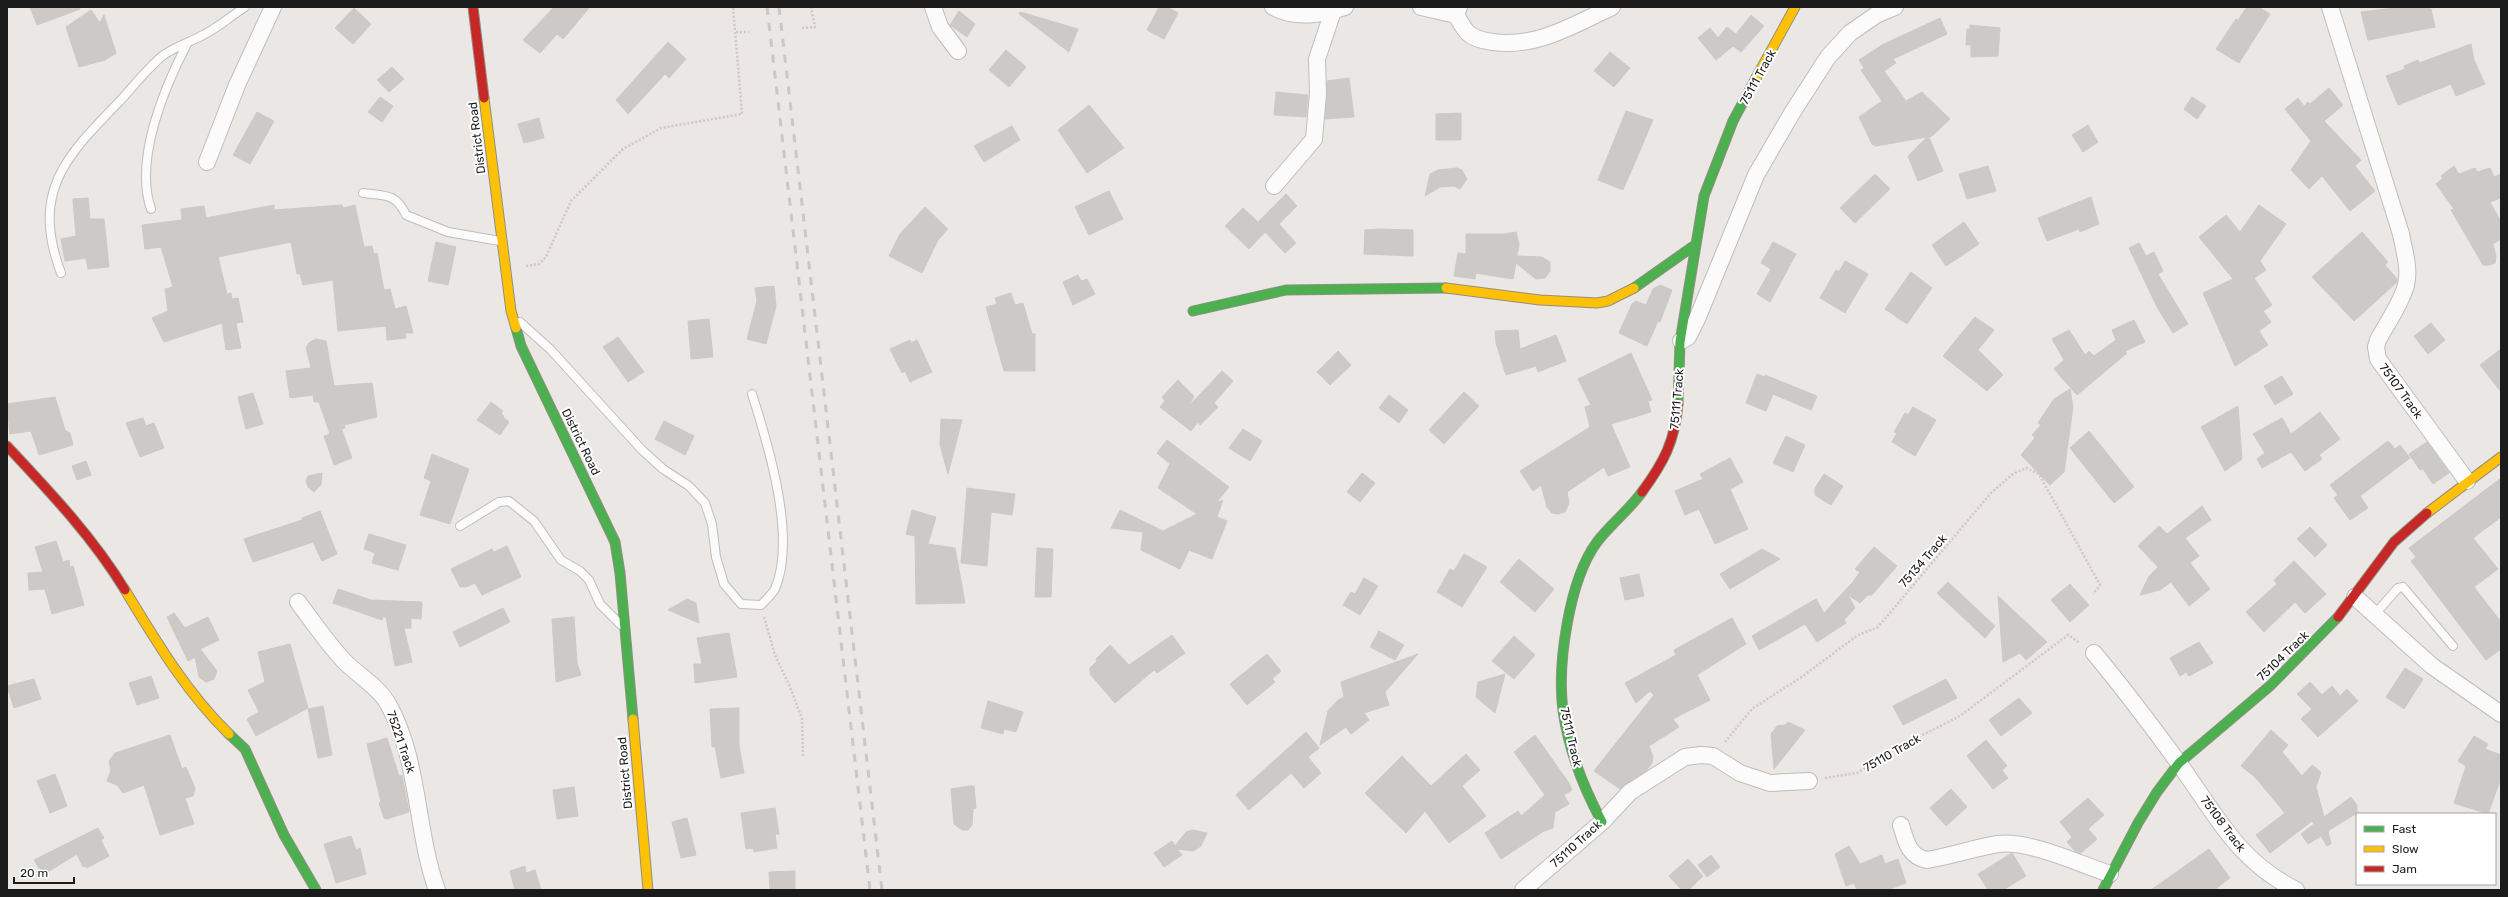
<svg xmlns="http://www.w3.org/2000/svg" width="2508" height="897" font-family="Rubik,sans-serif">
	<style>
		.building { fill: #ccc9c7; stroke: #ccc9c6 }
		.lines { fill: none; stroke-linecap: round; stroke-linejoin: round }
		.lane-casing { stroke: #bfbebc; stroke-width: 10 }
		.street-casing { stroke: #bfbebc; stroke-width: 18 }
		.fast-casing { stroke: #91907f; stroke-width: 11 }
		.slow-casing { stroke: #91907f; stroke-width: 11 }
		.jam-casing { stroke: #91907f; stroke-width: 11 }
		.path { stroke: #d3c6c7; stroke-width: 2.5; stroke-dasharray: 2 2; stroke-linecap: butt }
		.lane { stroke: #fcfbfb; stroke-width: 8 }
		.street { stroke: #fcfbfb; stroke-width: 16 }
		.fast { stroke: #4caf50; stroke-width: 9 }
		.slow { stroke: #ffc107; stroke-width: 9 }
		.jam { stroke: #c62828; stroke-width: 9 }
		.rail { stroke: #c9c8c8; stroke-width: 3; stroke-dasharray: 8 8; stroke-linecap: butt }
		.labels { text-anchor: middle; stroke-width: 4; stroke-linejoin: round; paint-order: stroke }
		.street-label { font-size: 12px; fill: #1b1b1b; stroke: #fff }
	</style>
	<rect width="100%" height="100%" fill="#eae7e4"/>
	<!-- building -->
	<path class="building" d="M30,7H80V9L37,25Z
		M554,7H590L563,39L557,34L540,53L523,40Z
		M1159,7H1167L1178,13L1164,39L1147,30Z
		M2247,7H2258L2270,14L2239,63L2216,49L2236,19L2238,20Z
		M2404,7L2431,9L2435,27L2368,40L2361,12Z
		M354,8L371,24L353,44L335,28Z
		M91,10L100,23L104,15L116,53L105,60L79,67L66,27Z
		M959,11L975,24L967,37L950,25Z
		M1020,12L1078,29L1069,52L1019,14Z
		M1751,15L1764,26L1741,52L1733,46L1716,60L1698,38L1710,28L1718,38L1727,27L1736,34Z
		M1940,18L1947,34L1893,59L1896,63L1884,71L1906,101L1922,92L1950,119L1932,136L1929,137L1943,171L1918,181L1908,156L1927,137L1876,146L1872,144L1859,117L1882,101L1861,70L1864,68L1859,60L1882,45Z
		M1970,25L2000,28L1998,56L1971,57V45H1966L1967,29H1970Z
		M668,42L686,59L669,78L665,74L628,114L616,100Z
		M2471,44L2474,60L2485,84L2456,96L2451,84L2398,105L2386,76L2405,69L2404,66L2418,60L2419,63Z
		M1006,50L1026,67L1009,87L989,70Z
		M1610,52L1630,68L1614,87L1594,71Z
		M392,67L404,79L389,92L377,80Z
		M1349,78L1354,117L1325,119L1327,81Z
		M2329,88L2343,105L2324,121L2361,160L2355,166L2375,191L2350,211L2322,176L2309,189L2291,170L2311,141L2285,109L2298,98L2304,106L2308,102L2310,104Z
		M1276,92L1308,95L1306,117L1274,115Z
		M380,97L393,106L382,122L368,112Z
		M2192,97L2206,106L2197,119L2184,109Z
		M1089,105L1124,148L1087,173L1058,130Z
		M1626,111L1653,120L1623,190L1598,180Z
		M257,112L274,121L250,164L233,155Z
		M1461,113V140H1436V114Z
		M539,118L544,138L524,143L518,124Z
		M2088,125L2098,142L2083,152L2072,135Z
		M1012,126L1020,140L984,162L974,146Z
		M1988,166L1996,191L1967,199L1959,174Z
		M2454,166L2459,174L2475,168L2477,172L2490,168L2494,177L2501,174V198L2490,202L2501,222V239L2493,244L2496,256L2495,263L2490,265H2483L2451,210L2454,209L2436,184L2443,178L2441,176Z
		M1457,168L1462,170L1467,179L1460,189L1454,186L1440,187L1425,196L1430,174L1438,170Z
		M1875,174L1890,189L1855,223L1840,208Z
		M1109,191L1123,219L1089,235L1075,207Z
		M1286,194L1297,206L1279,224L1296,243L1285,253L1265,232L1249,249L1225,226L1243,208L1258,222Z
		M2091,197L2099,224L2080,232L2079,229L2047,241L2038,218Z
		M88,198L90,219H104L109,267L88,269L86,258L65,261L61,239L76,236L73,199Z
		M274,205V210L342,205L343,208L355,205L364,247L372,246L374,254L377,253L384,290L390,289L395,309L406,306L413,333H405L406,338L387,340L386,326L338,331L333,280L303,285L300,274H297L291,242L218,257L227,294L231,293L232,299L238,298L243,322L236,323L241,348L226,350L222,323L164,342L152,318L168,311L165,289L173,287L161,247L145,249L142,225L182,220L181,209L204,206L206,218Z
		M2259,205L2286,224L2260,261L2266,270L2254,278L2272,305L2263,311L2271,322L2259,331L2268,345L2235,366L2203,293L2233,279L2199,237L2226,215L2240,232Z
		M925,207L948,229L938,240L922,273L889,256L900,234Z
		M1964,222L1979,244L1946,266L1932,245Z
		M1379,229L1413,230V256L1364,254L1365,230Z
		M1516,232L1519,244L1517,256L1542,257L1550,262V271L1545,278L1536,279L1516,263L1513,279L1476,273L1475,279L1454,276L1458,253L1466,254V234H1505Z
		M2362,232L2388,262L2385,265L2397,279V282L2354,321L2312,277Z
		M436,242L456,247L448,285L428,281Z
		M1773,242L1796,254L1770,302L1757,294L1771,269L1761,263Z
		M2139,243L2146,256L2154,252L2163,271L2158,274L2188,324L2173,333L2157,307L2129,248Z
		M1845,261L1868,274L1845,313L1820,298L1836,270L1839,272Z
		M1911,272L1932,288L1907,324L1885,309Z
		M1078,275L1081,281L1087,279L1095,294L1073,305L1063,282Z
		M1660,285L1672,290L1660,322L1658,321L1647,346L1619,333L1632,304L1636,301L1646,305L1653,289Z
		M774,286L776,306L766,344L747,339L757,301L755,288Z
		M1011,293L1015,305L1023,303L1032,334H1035V371H1004L986,307L997,304L995,298Z
		M1975,317L1994,330L1978,350L2003,375L1987,391L1943,356Z
		M709,319L713,357L691,359L688,321Z
		M2134,320L2145,342L2125,351L2127,353L2077,395L2054,369L2064,360L2052,339L2069,330L2085,355L2089,351L2094,356L2116,340L2112,330Z
		M2431,323L2445,340L2428,354L2414,336Z
		M1518,330L1520,349L1556,335L1566,361L1538,372L1536,366L1506,375L1496,343L1495,331Z
		M618,337L644,372L628,382L603,347Z
		M316,339L326,341L334,386L372,383L377,417L344,425L345,428L330,434L319,402H314L313,395L290,398L286,371L311,368L306,347L310,342Z
		M910,340L911,343L917,340L932,372L910,382L905,371L902,373L890,349Z
		M2501,349V392L2480,365Z
		M1338,351L1351,365L1330,385L1317,372Z
		M1631,353L1652,400L1648,401L1651,412L1611,424L1630,467L1608,476L1604,467L1567,492L1569,503L1565,512L1558,514L1552,513L1547,507L1541,485L1533,491L1520,471L1590,427L1585,407L1591,405L1578,379Z
		M1222,371L1233,381L1214,403L1218,407L1200,425L1198,422L1191,431L1160,407L1165,401L1162,397L1178,380L1194,396L1189,406Z
		M1757,374L1765,377V375L1817,396L1811,410L1773,394L1766,411L1746,403Z
		M2282,376L2293,394L2275,405L2264,386Z
		M2070,389L2073,407L2064,472L2050,485L2021,455L2035,438L2032,435L2041,425L2038,423L2054,399Z
		M1464,392L1479,406L1444,444L1429,430Z
		M253,393L263,424L246,429L238,397Z
		M1389,395L1408,410L1399,423L1379,408Z
		M55,397L65,430L70,433L73,445L39,455L31,431L10,434L7,404Z
		M491,402L503,411L501,413L504,416L503,417L509,422L500,435L477,420Z
		M2238,406L2242,459L2225,471L2201,427Z
		M1913,407L1936,420L1915,456L1892,442L1897,433L1894,432L1905,413L1908,415Z
		M2320,412L2340,439L2319,455L2322,459L2305,471L2291,452L2262,468L2257,459L2265,453L2253,434L2282,418L2291,434Z
		M143,418L146,426L154,423L164,448L140,457L126,423Z
		M941,419L962,420L948,474L940,445Z
		M664,421L694,436L685,455L655,439Z
		M1243,429L1262,441L1250,461L1229,448Z
		M342,430L352,458L334,465L324,436Z
		M2089,431L2134,487L2114,503L2070,448Z
		M1786,436L1805,445L1793,472L1773,463Z
		M1167,440L1229,487L1216,503L1223,500L1217,517L1227,521L1212,559L1189,550L1180,569L1141,550L1143,532L1111,528L1120,510L1163,531L1197,514L1158,488L1170,464L1157,453Z
		M2388,441L2395,449L2400,445L2410,458L2360,496L2368,508L2350,520L2334,498L2338,495L2330,485Z
		M2427,442L2449,473L2433,484L2423,469L2420,470L2409,454Z
		M432,454L469,469L450,524L420,515L431,481L424,478Z
		M1730,458L1743,482L1730,489L1748,529L1715,544L1699,509L1685,515L1675,491L1703,479L1700,474Z
		M86,461L91,475L77,480L72,466Z
		M322,473L321,485L314,492L308,487L306,481L308,476Z
		M1362,473L1375,483L1360,502L1347,492Z
		M1824,474L1843,486L1831,505L1815,495V488Z
		M2501,478V517L2473,538L2498,569L2474,587L2501,622V649L2486,660L2411,561L2416,557L2409,548Z
		M967,488L1015,494L1012,515L991,512L987,566L961,563Z
		M2202,506L2211,520L2185,538L2199,556L2190,563L2210,589L2189,606L2171,582L2160,590L2140,595L2149,576L2158,567L2138,546L2159,526L2167,534Z
		M912,510L936,517L928,544L955,548L965,603L916,604L915,536L906,534Z
		M320,511L337,554L322,561L313,542L253,562L244,539L302,520V518Z
		M2310,527L2327,545L2315,557L2297,539Z
		M369,534L406,545L398,570L372,563L375,553L364,549Z
		M56,541L63,562L69,560L70,567L73,566L84,605L52,614L45,589L29,590L28,573L43,572L35,547Z
		M507,546L521,577L482,595L475,583L466,587H460L451,569L492,549L494,552Z
		M1874,547L1897,566L1872,595H1868L1860,603L1848,595L1855,608L1844,620L1846,623L1817,642L1805,624L1759,650L1752,636L1816,599L1824,613L1852,583L1860,572L1855,569Z
		M1037,548L1053,549L1051,597H1035Z
		M1762,549L1780,559L1730,589L1720,574Z
		M1464,554L1487,567L1462,607L1437,592L1450,569L1454,571Z
		M1519,559L1554,589L1535,612L1500,582Z
		M2294,561L2326,594L2305,613L2295,602L2264,632L2246,612L2277,584L2274,580Z
		M1639,574L1644,596L1625,600L1620,578Z
		M1364,578L1378,586L1360,615L1343,605L1351,592L1355,594Z
		M1948,582L1995,626L1985,638L1937,593Z
		M2070,584L2089,605L2070,622L2051,600Z
		M338,589L371,600L422,602L421,619L411,618V628H404L412,662L395,666L386,617H383L382,620L333,603Z
		M1998,596L2047,642L2026,660L2020,653L2003,662Z
		M687,599L696,603L699,623L668,610Z
		M503,608L510,622L460,647L453,632Z
		M174,613L185,628L208,617L219,640L200,649L217,671L214,679L206,682L199,677L195,657L188,661L167,617Z
		M574,617L577,663L581,675L556,682L552,619Z
		M1732,618L1746,644L1697,675L1710,700L1673,719L1679,727L1649,746L1653,757L1652,763L1646,771L1620,789L1594,771L1654,695L1650,691L1636,703L1625,683L1676,655L1674,650Z
		M1379,631L1404,645L1395,660L1370,647Z
		M729,633L737,677L695,683L694,664H702L697,638Z
		M1172,635L1185,653L1157,673L1154,670L1115,703L1090,674V668L1097,661L1096,659L1110,645L1129,665Z
		M1514,636L1535,655L1514,679L1492,661Z
		M2199,642L2213,663L2189,676L2186,672L2180,676L2170,658Z
		M290,644L308,708L256,736L247,719L259,712L248,690L265,682L258,652Z
		M1267,654L1281,671L1272,679L1275,682L1247,705L1230,684Z
		M1418,654L1385,692L1389,705L1364,713L1369,720L1351,734L1346,727L1320,745L1328,711L1338,700L1344,697L1341,682Z
		M2405,668L2423,679L2404,709L2386,697Z
		M1505,674L1495,713L1476,697L1478,682Z
		M151,676L159,698L137,705L129,683Z
		M34,679L41,699L14,708L7,686Z
		M1946,679L1957,698L1903,725L1893,706Z
		M2310,682L2322,695L2332,686L2340,696L2347,689L2358,701L2318,737L2301,719L2312,709L2297,694Z
		M2019,698L2032,713L2001,736L1989,720Z
		M988,701L1023,712L1016,732L1004,729L1003,734L981,728Z
		M323,706L332,755L318,758L308,709Z
		M739,708V746L744,773L721,778L715,747H712L710,709Z
		M1788,722L1805,730L1774,769L1771,734L1777,726L1785,725Z
		M2271,730L2288,745L2282,752L2302,776L2312,765L2321,772L2316,787L2324,817L2351,797L2357,805V813L2328,831L2331,844L2327,846L2321,836L2308,844L2301,834L2314,824L2312,821L2270,853L2256,835L2285,813L2255,777L2241,766Z
		M1306,732L1319,748L1308,757L1321,773L1304,788L1291,773L1249,810L1236,795Z
		M170,735L182,769L186,767L195,788L193,796L185,798L194,824L160,835L144,785L123,793L117,785L107,781L111,770L109,761L115,753Z
		M1535,735L1569,783L1572,790L1564,795L1569,804L1555,812L1553,828L1544,831L1501,859L1485,833L1518,811L1521,816L1545,795L1514,752Z
		M2474,736L2488,744L2485,749L2501,755V778L2488,814L2454,803L2466,766L2458,761Z
		M387,738L399,776L402,775L409,812L387,819L384,818L379,803L381,802L367,744Z
		M1986,740L2007,766L2002,770L2008,778L1993,789L1967,756Z
		M1466,754L1480,770L1462,786L1486,816L1449,843L1425,811L1406,833L1365,793L1402,756L1431,786Z
		M55,774L67,806L50,813L37,781Z
		M970,786H974L976,808L973,809L972,825L968,830H962L954,824L951,789Z
		M574,787L578,816L557,819L553,790Z
		M1951,789L1967,807L1946,826L1930,808Z
		M2088,798L2104,815L2088,829L2097,839L2081,853L2075,851L2067,842L2072,837L2060,822Z
		M775,808L779,834H775L777,848L754,852L753,848L746,849L741,813Z
		M687,818L696,855L681,858L672,822Z
		M98,828L104,838L101,840L109,856L87,868L86,866L83,867L77,854L43,875L34,860Z
		M1193,830L1207,833L1201,846L1193,851L1177,849L1182,855L1164,867L1154,853L1172,841L1175,846L1186,832Z
		M351,836L356,850L360,848L366,874L336,883L324,844Z
		M1849,846L1860,864L1882,855L1885,864L1898,859L1906,883L1887,890H1857L1854,883L1846,886L1835,854Z
		M2209,849L2230,878L2214,890H2151Z
		M2012,853L2026,876L2003,890H1988L1978,874Z
		M1711,855L1720,867L1707,877L1698,865Z
		M1688,859L1703,876L1689,890H1682L1669,876Z
		M525,866L526,873L535,870L541,890H515L510,871Z
		M795,871V890H770L769,872Z"/>
	<g class="lines">
		<defs>
			<path id="lane" d="M363,193C385,196 396,193 406,215L448,232L500,241
				M151,209C134,160 164,88 187,44
				M61,273C31,193 64,158 118,103C132,88 146,70 161,57C173,47 191,42 205,34C219,27 231,16 245,7
				M520,322L551,350L642,450L663,469L689,486L705,503L712,524L716,557L724,584L741,604L761,605C766,600 772,594 775,589C797,538 768,444 752,394
				M460,526L499,502L509,501L534,521L561,560L580,571L589,580L600,604L621,625
				M2375,614L2398,588L2403,587L2453,646"/>
			<path id="street" d="M933,7L940,27L958,51
				M1273,7C1296,19 1321,15 1345,7
				M1421,7L1456,15
				M1459,7L1456,15C1460,21 1463,28 1468,33C1474,39 1485,41 1493,42C1537,48 1573,25 1612,7
				M2330,7L2401,234C2404,250 2410,269 2406,285C2401,304 2387,323 2378,340L2376,347L2378,359L2467,481
				M207,162L237,85L273,7
				M1274,186L1314,139L1318,94L1317,59L1333,11
				M1681,341L1688,337L1697,319L1756,175L1792,113L1828,57L1850,33L1876,15L1895,7
				M2355,597L2432,666L2501,714
				M298,602C313,622 327,643 345,662C358,675 377,686 387,702C420,759 415,829 437,890
				M2094,653C2123,688 2151,725 2178,762C2215,813 2236,860 2296,890
				M1901,825C1906,841 1908,856 1927,860C1951,856 1974,848 1998,844C2030,840 2079,864 2110,874
				M1523,890L1602,822L1630,792L1685,757L1701,755L1713,756L1740,773L1770,783L1809,781"/>
			<path id="fast" d="M1634,288L1695,245
				M1193,311L1286,290L1446,288
				M516,328L521,346L615,542L620,573L633,719
				M1678,404L1680,342L1704,196L1733,121L1756,78
				M229,734L245,749L284,835L316,890
				M1602,822C1583,787 1569,751 1563,711C1557,664 1569,580 1597,542C1611,524 1629,510 1642,492
				M2103,890L2138,823L2157,792L2179,763L2271,685L2338,617"/>
			<path id="slow" d="M1756,78L1795,7
				M484,98L511,311L516,328
				M1446,288L1540,300L1597,303L1608,301L1634,288
				M2427,513L2501,457
				M125,590C156,641 186,692 229,734
				M633,719L648,890"/>
			<path id="jam" d="M473,7L484,98
				M7,446C50,492 92,536 125,590
				M1642,492C1664,462 1675,441 1678,404
				M2338,617L2394,542L2427,513"/>
		</defs>
		<!-- lane casing -->
		<use href="#lane" class="lane-casing"/>
		<!-- street casing -->
		<use href="#street" class="street-casing"/>
		<!-- fast casing -->
		<use href="#fast" class="fast-casing"/>
		<!-- slow casing -->
		<use href="#slow" class="slow-casing"/>
		<!-- jam casing -->
		<use href="#jam" class="jam-casing"/>
		<!-- path -->
		<path class="path" d="M802,28L815,27L811,7
			M736,32H749
			M526,266L539,264L546,257L571,201L623,149L661,128L742,114L733,7
			M764,617L775,655L790,687L802,719L803,756
			M1725,742L1752,709L1803,676L1858,635L1878,627L1991,493L2013,474L2026,468L2039,474L2100,585L2093,594
			M1825,778L1857,773L1895,749L1960,716L2068,635L2080,643"/>
		<!-- lane -->
		<use href="#lane" class="lane"/>
		<!-- street -->
		<use href="#street" class="street"/>
		<!-- fast -->
		<use href="#fast" class="fast"/>
		<!-- slow -->
		<use href="#slow" class="slow"/>
		<!-- jam -->
		<use href="#jam" class="jam"/>
		<!-- rail -->
		<path class="rail" d="M767,7L870,890
			M779,7L882,890"/>
	</g>
	<g class="labels">
		<!-- street labels -->
		<g class="street-label">
			<text transform="translate(1758 77) rotate(-61)" y="4">75111 Track</text>
			<text transform="translate(477 138) rotate(-97)" y="4">District Road</text>
			<text transform="translate(2401 391) rotate(54)" y="4">75107 Track</text>
			<text transform="translate(1677 399) rotate(-85)" y="4">75111 Track</text>
			<text transform="translate(581 442) rotate(64)" y="4">District Road</text>
			<text transform="translate(1923 561) rotate(-49)" y="4">75134 Track</text>
			<text transform="translate(2283 656) rotate(-44)" y="4">75104 Track</text>
			<text transform="translate(1571 737) rotate(77)" y="4">75111 Track</text>
			<text transform="translate(401 742) rotate(71)" y="4">75221 Track</text>
			<text transform="translate(1892 753) rotate(-30)" y="4">75110 Track</text>
			<text transform="translate(625 773) rotate(-95)" y="4">District Road</text>
			<text transform="translate(2223 824) rotate(53)" y="4">75108 Track</text>
			<text transform="translate(1576 844) rotate(-42)" y="4">75110 Track</text>
		</g>
	</g>
	<!-- border -->
	<rect width="2508" height="897" fill="none" stroke="#1b1b1b" stroke-width="16"/>
	<!-- legend -->
	<rect x="2356" y="813" width="140" height="72" fill="#ffffff" stroke="#a4a4a4"/>
	<rect x="2364" y="826" width="20" height="6" fill="#4caf50" stroke="#a4a4a4"/>
	<text x="2392" y="833" font-size="12" fill="#1b1b1b">Fast</text>
	<rect x="2364" y="846" width="20" height="6" fill="#ffc107" stroke="#a4a4a4"/>
	<text x="2392" y="853" font-size="12" fill="#1b1b1b">Slow</text>
	<rect x="2364" y="866" width="20" height="6" fill="#c62828" stroke="#a4a4a4"/>
	<text x="2392" y="873" font-size="12" fill="#1b1b1b">Jam</text>
	<!-- scale -->
	<path d="M14 877v6h60v-6" fill="none" stroke="#1b1b1b" stroke-width="2"/>
	<text x="20" y="877" font-size="12" fill="#1b1b1b" stroke="#ffffff" stroke-width="3" paint-order="stroke">20 m</text>
</svg>
